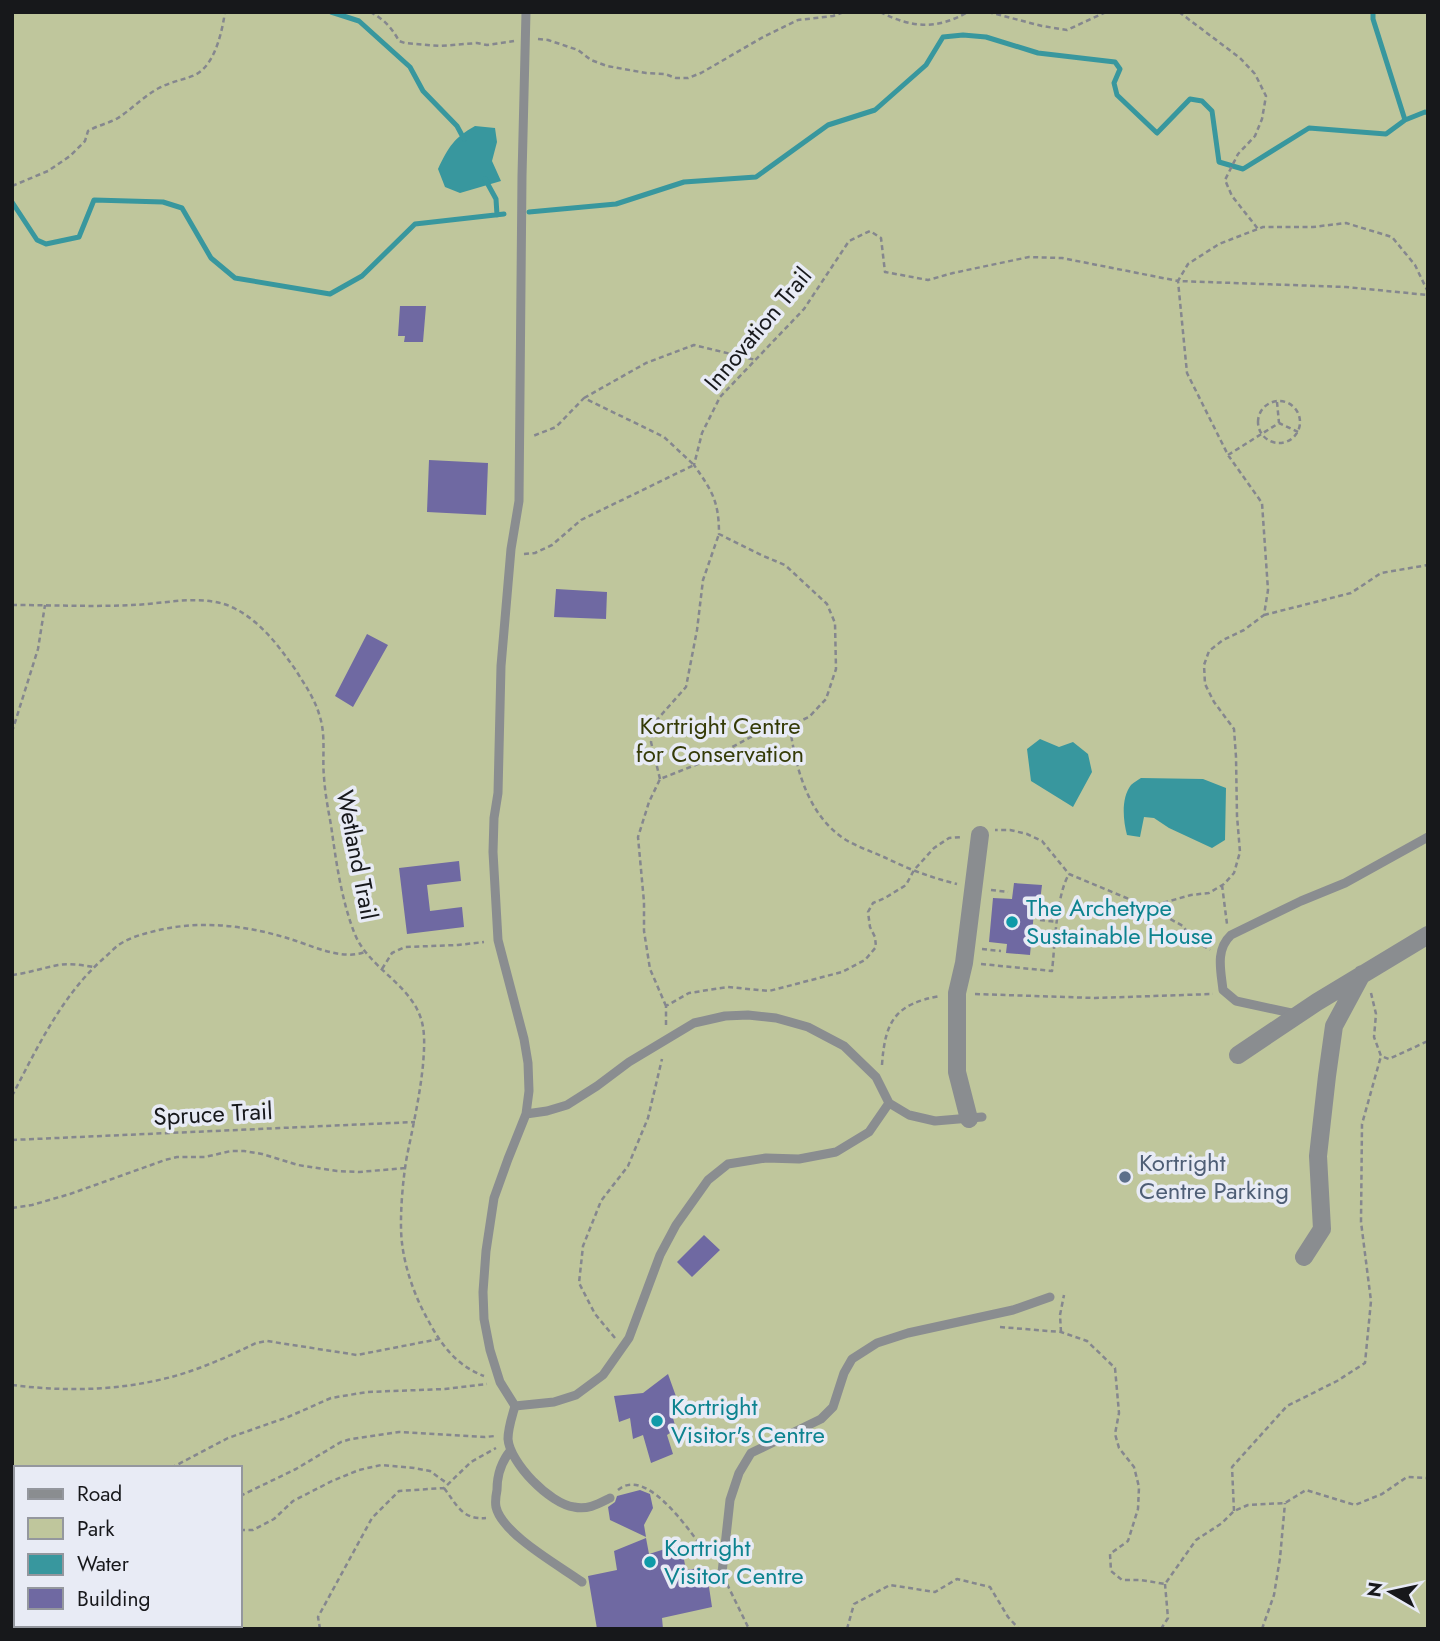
<svg xmlns="http://www.w3.org/2000/svg" width="1440" height="1641" font-family="Jost,sans-serif">
	<style>
		.green { fill: #bfc69c; fill-rule: evenodd }
		.water { fill: #38979e }
		.lines { fill: none; stroke-linecap: round; stroke-linejoin: round }
		.stream { stroke: #38979e; stroke-width: 5 }
		.building { fill: #6f69a2 }
		.path { stroke: #85878e; stroke-width: 2.5; stroke-dasharray: 5 3.5; stroke-linecap: butt }
		.service { stroke: #8a8d90; stroke-width: 9 }
		.minor { stroke: #8a8d90; stroke-width: 18 }
		.culture-dot { fill: #0f9aa8; stroke: #e8ebf5; stroke-width: 2.5 }
		.service-dot { fill: #5c6f8a; stroke: #e8ebf5; stroke-width: 2.5 }
		.labels { text-anchor: middle; stroke-width: 7; stroke-linejoin: round; paint-order: stroke }
		.street-label { font-size: 24px; fill: #17181b; stroke: #e8ebf5 }
		.park-label { font-size: 24px; fill: #353b07; stroke: #e8ebf5 }
		.culture-label { font-size: 24px; fill: #0d838f; stroke: #e8ebf5; text-anchor: start }
		.service-label { font-size: 24px; fill: #4e5e75; stroke: #e8ebf5; text-anchor: start }
	</style>
	<rect width="100%" height="100%" fill="#dbdee8"/>
	<!-- green -->
	<path class="green" d="M12,12H1428V1629H12ZM16,1468H240V1625H16Z"/>
	<!-- water -->
	<path class="water" d="M475,126L495,128L497,142L492,161L501,181L460,193L445,187L438,169C449,146 454,138 475,126Z
		M1040,739L1059,747L1073,742L1088,754L1092,772L1073,807L1031,781L1027,749Z
		M1141,778L1203,779L1226,788L1225,840L1212,848L1169,828L1154,818L1144,817L1140,837L1127,835C1123,820 1121,798 1131,785C1134,782 1138,780 1141,778Z"/>
	<g class="lines">
		<!-- stream -->
		<path class="stream" d="M331,12L359,21L410,67L423,91L457,126L464,139
			M1373,12V19L1405,120
			M485,179L496,199L497,215
			M12,202L37,240L46,244L79,237L94,200L163,202L182,208L211,258L235,278L330,294L362,276L415,224L504,214
			M529,212L616,204L684,182L756,177L828,125L875,110L926,65L943,37L963,35L986,37L1038,53L1115,62L1120,69L1114,83L1117,95L1157,133L1190,99L1202,101L1212,111L1219,162L1243,169L1309,128L1386,134L1405,120L1425,112L1428,113"/>
	</g>
	<!-- building -->
	<path class="building" d="M400,306H426L423,342H404L405,336H398Z
		M429,460L488,463L486,515L427,512Z
		M556,589L607,592L606,619L554,617Z
		M367,634L388,645L353,707L335,696Z
		M459,861L461,881L427,885L430,911L462,907L464,927L407,934L399,868Z
		M1014,883L1042,885L1040,901H1035L1030,955L1006,953L1007,944L989,942L993,898L1012,899Z
		M704,1235L720,1250L692,1277L677,1262Z
		M668,1374L678,1402L670,1407L676,1429L667,1435L673,1454L651,1463L643,1435L633,1439L630,1418L619,1422L614,1396L643,1393Z
		M640,1490L650,1494L653,1508L644,1525L646,1537L610,1520L608,1507L615,1502L617,1496Z
		M646,1538L649,1554L681,1544L686,1570L706,1567L712,1607L662,1618L663,1629H597L588,1576L617,1570L614,1551Z"/>
	<g class="lines">
		<!-- path -->
		<path class="path" d="M370,12C384,19 392,28 399,41L405,43L440,46L477,43L487,45L514,41
			M880,12C912,28 936,30 968,12
			M988,12L1042,26L1067,30L1106,12
			M1179,12L1240,58L1255,74L1266,96L1262,119L1255,136L1238,154L1225,180L1232,196L1258,229
			M538,39L548,40L578,50L591,60L607,66L646,73L665,74L676,78H688L701,73L765,36L798,20L833,16L844,12
			M12,186L48,171L70,156L85,141L88,131C98,125 110,123 118,118C132,109 144,96 159,88C170,82 183,80 195,75C215,65 222,32 225,12
			M1428,292L1415,265L1392,237L1346,223L1313,227H1263L1219,244L1188,264L1178,281L1346,287L1428,295
			M584,398L646,363L694,345L756,360
			M1258 422a21 21 0 1 1 42 0a21 21 0 1 1-42 0Z
			M1277,402L1279,423
			M1228,455L1279,423L1298,432
			M524,554L535,553L552,545L581,520L694,465L664,437L584,398L556,427L533,436
			M12,605C52,605 92,607 132,605C165,604 203,593 234,608C261,622 278,645 295,669C305,685 315,699 320,717C326,737 322,757 324,777C325,793 328,809 331,825C336,861 341,898 354,932C368,970 416,985 423,1027C425,1039 424,1052 423,1065C420,1094 414,1122 408,1151C403,1174 399,1220 402,1243C405,1269 415,1297 428,1320C441,1345 457,1366 484,1376
			M1264,615L1351,593L1381,573L1428,565
			M790,728C796,769 808,816 846,840C858,847 873,852 886,858C908,869 932,878 957,884
			M12,732L38,649L45,605
			M660,779L651,742L655,722L686,687L697,630L703,580L719,534
			M1222,885L1227,924
			M991,890L1008,892
			M1148,907L1183,926L1192,939L1210,950
			M1040,920L1057,922
			M1038,941L1055,943
			M982,949L1001,951
			M981,964L1052,971C1055,945 1056,896 1069,874
			M382,969L392,953L405,947L458,945L484,942
			M12,975C28,973 43,968 58,965C70,963 82,965 94,967
			M1371,993L1376,1014L1374,1037L1381,1056L1389,1059L1428,1041
			M975,994L1095,998L1213,994
			M666,1006L650,969L644,931V902L638,837L649,802L660,779L708,760L751,737L789,726L809,717L826,699L836,669L835,623L827,604L785,565L761,555L719,534C719,501 712,491 694,465L702,433L720,397L804,309L849,241L870,231L881,238L885,272L928,280L953,273L1029,257L1062,258L1178,281L1187,373L1228,455L1262,503L1268,590L1264,615L1244,630L1223,640L1209,651L1204,665L1205,684L1214,702L1234,729L1236,757L1237,816L1240,852L1234,873L1224,884L1209,893L1191,895L1148,907L1069,874L1042,841L1027,834L1010,830H995
			M666,1025V1006L689,993L728,987L769,991L842,972L865,960L876,947L875,937L870,927L868,912L873,903L885,898L906,885L914,870L934,848L949,838L962,837
			M882,1065C885,1020 896,1004 940,996
			M12,1096C37,1048 62,995 104,958C109,954 114,948 120,944C131,937 143,934 155,931C199,920 244,925 287,938C311,945 341,961 365,952
			M12,1140L415,1122
			M12,1208L32,1205L70,1194L165,1160L177,1157H205L231,1151H244L262,1154L298,1165L337,1171L359,1172L405,1168
			M1000,1327L1061,1332L1087,1341L1115,1368L1119,1413L1115,1434L1119,1448L1134,1467L1139,1487L1138,1509L1128,1541L1110,1554L1111,1571L1122,1580H1141L1165,1584L1196,1540L1222,1523L1234,1511L1248,1505L1285,1503L1306,1490L1355,1505L1382,1494L1407,1477L1428,1478
			M1061,1332L1060,1315L1064,1295
			M615,1338L595,1314L579,1283L583,1246L601,1201L628,1166L648,1118L662,1059
			M12,1385C59,1391 108,1391 154,1381C190,1374 223,1359 256,1343L267,1341L357,1355L439,1339
			M171,1468L228,1438L288,1417L331,1398L367,1392L445,1389L487,1384
			M444,1488C457,1505 462,1520 486,1518
			M618,1490C648,1464 695,1539 710,1558
			M240,1496L296,1469L341,1442L351,1439L399,1432L485,1437L495,1436
			M1234,1511L1232,1467L1287,1406L1337,1381L1365,1363L1371,1301L1361,1222L1362,1124L1381,1056
			M240,1530H253L274,1519L293,1501L332,1481L359,1470L381,1465L414,1468L430,1471L448,1484
			M12,1533L16,1531
			M12,1583L16,1582
			M727,1584L749,1629
			M12,1607H16
			M320,1629L318,1617L372,1518L399,1491L444,1488L471,1462L496,1448
			M847,1629L854,1604L890,1585L935,1592L957,1579L990,1587L1008,1617L1019,1629
			M1161,1629L1168,1618L1165,1584
			M1262,1629L1274,1595L1280,1558L1285,1503"/>
		<!-- service -->
		<path class="service" d="M526,12L522,176L519,501L511,549L501,666L498,793L494,818L493,852L498,940L524,1039L528,1063L529,1091L526,1114L508,1159L494,1198L486,1251L483,1292L484,1319L490,1350L500,1382L515,1406C512,1417 508,1428 508,1439C510,1463 550,1504 574,1507C588,1510 598,1504 610,1498
			M1296,1014L1236,1001L1223,990C1221,971 1215,950 1231,935L1301,901L1345,883L1428,837
			M526,1114L547,1111L567,1105L597,1086L629,1062L694,1023L725,1016L748,1015L776,1018L808,1027L844,1046L876,1077L889,1103L909,1115L935,1121L982,1117
			M515,1406L554,1402L576,1395L603,1375L629,1338L660,1255L676,1225L708,1180L728,1164L766,1158L799,1159L836,1152L869,1132L889,1103
			M511,1450C501,1462 497,1475 497,1490C496,1495 495,1502 496,1507C502,1534 560,1566 582,1582
			M722,1573L730,1500L739,1473L751,1453L821,1419L833,1407L844,1373L852,1359L877,1343L908,1333L1013,1310L1050,1297"/>
		<!-- minor -->
		<path class="minor" d="M1238,1055L1317,1002L1428,935
			M969,1119L957,1072V993L964,963L980,835
			M1304,1257L1322,1229L1318,1156L1327,1076L1334,1026L1362,974"/>
	</g>
	<!-- markers -->
	<g class="culture-dot">
		<circle cx="1012" cy="922" r="7"/>
		<circle cx="657" cy="1421" r="7"/>
		<circle cx="650" cy="1562" r="7"/>
	</g>
	<circle class="service-dot" cx="1125" cy="1177" r="7"/>
	<g class="labels">
		<!-- street labels -->
		<g class="street-label">
			<text transform="translate(758 329) rotate(-50)" y="8">Innovation Trail</text>
			<text transform="translate(357 855) rotate(79)" y="8">Wetland Trail</text>
			<text transform="translate(213 1114) rotate(-3)" y="8">Spruce Trail</text>
		</g>
		<!-- park labels -->
		<g class="park-label">
			<text x="720" y="734">Kortright Centre<tspan x="720" dy="28">for Conservation</tspan></text>
		</g>
		<!-- culture labels -->
		<g class="culture-label">
			<text x="1026" y="916">The Archetype<tspan x="1026" dy="28">Sustainable House</tspan></text>
			<text x="671" y="1415">Kortright<tspan x="671" dy="28">Visitor's Centre</tspan></text>
			<text x="664" y="1556">Kortright<tspan x="664" dy="28">Visitor Centre</tspan></text>
		</g>
		<!-- service labels -->
		<g class="service-label">
			<text x="1139" y="1171">Kortright<tspan x="1139" dy="28">Centre Parking</tspan></text>
		</g>
	</g>
	<!-- border -->
	<rect width="1440" height="1641" fill="none" stroke="#17181b" stroke-width="28"/>
	<!-- legend -->
	<rect x="14" y="1466" width="228" height="161" fill="#e8ebf5" stroke="#94979e" stroke-width="2"/>
	<rect x="28" y="1489" width="35" height="10" fill="#8a8d90" stroke="#94979e" stroke-width="2"/>
	<text x="77" y="1501" font-size="21" fill="#17181b">Road</text>
	<rect x="28" y="1518" width="35" height="21" fill="#bfc69c" stroke="#94979e" stroke-width="2"/>
	<text x="77" y="1536" font-size="21" fill="#17181b">Park</text>
	<rect x="28" y="1554" width="35" height="21" fill="#38979e" stroke="#94979e" stroke-width="2"/>
	<text x="77" y="1571" font-size="21" fill="#17181b">Water</text>
	<rect x="28" y="1588" width="35" height="21" fill="#6f69a2" stroke="#94979e" stroke-width="2"/>
	<text x="77" y="1606" font-size="21" fill="#17181b">Building</text>
	<!-- north arrow -->
	<g transform="translate(1391 1592) rotate(279)" stroke="#e8ebf5" stroke-width="5" paint-order="stroke">
	<path d="M0-5L12 26L0 18L-12 26Z" fill="#17181b"/>
	<text y="-10" font-size="19" font-weight="bold" text-anchor="middle" fill="#17181b">N</text>
	</g>
</svg>
